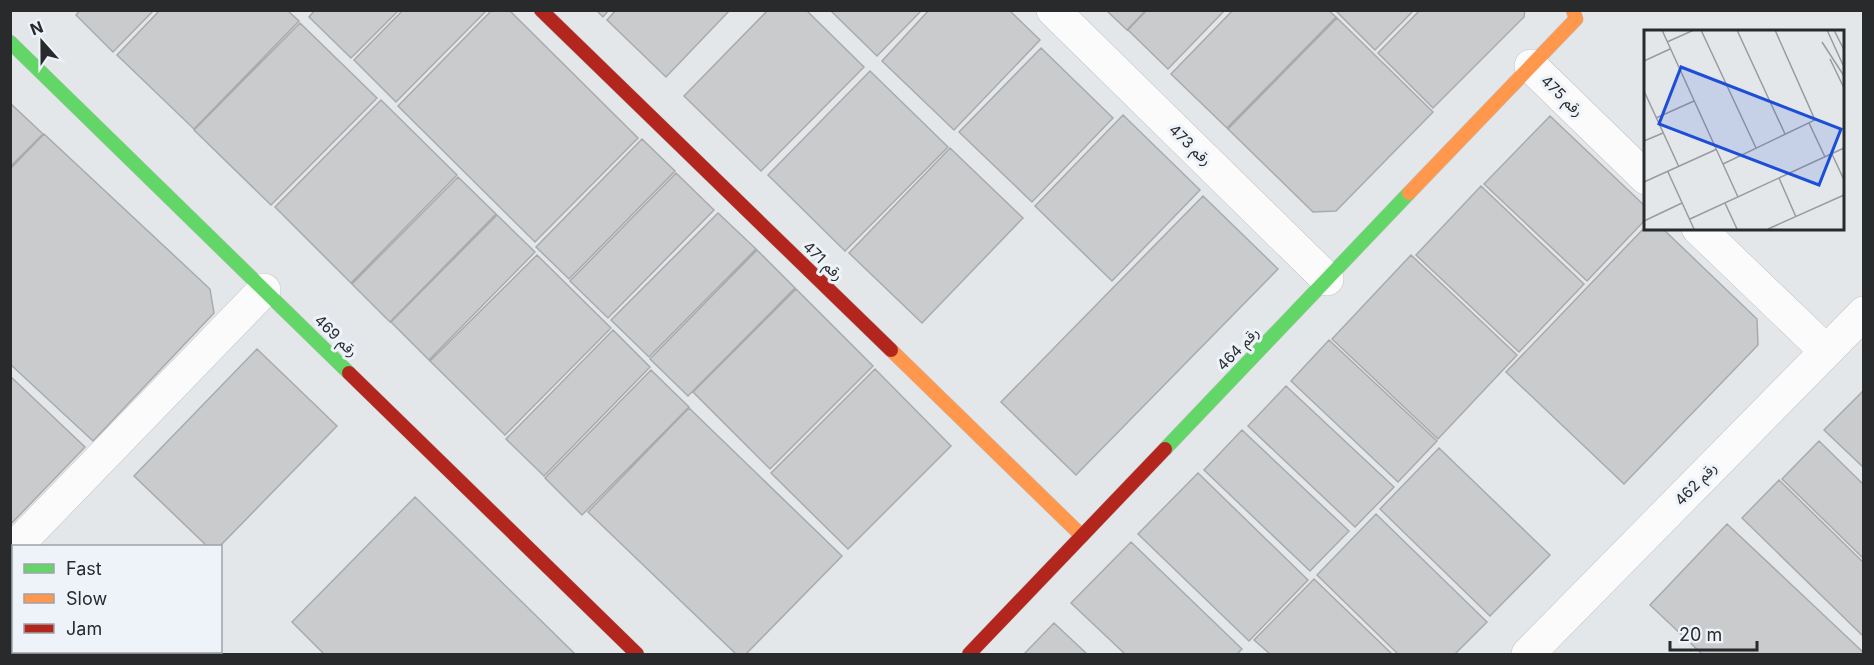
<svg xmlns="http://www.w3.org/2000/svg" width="1874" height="665" font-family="Inter,'Noto Sans Arabic',sans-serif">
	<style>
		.building { fill: #cacbcd; stroke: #a9aaac; stroke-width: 1.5 }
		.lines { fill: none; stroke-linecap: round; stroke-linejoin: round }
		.street-casing { stroke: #c0c2c5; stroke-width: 34 }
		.fast-casing { stroke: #c0c2c5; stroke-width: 15 }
		.slow-casing { stroke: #c0c2c5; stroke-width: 15 }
		.jam-casing { stroke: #c0c2c5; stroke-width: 15 }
		.street { stroke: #fbfbfc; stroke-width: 33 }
		.fast { stroke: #63d668; stroke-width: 14 }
		.slow { stroke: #ff974d; stroke-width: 14 }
		.jam { stroke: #b3261e; stroke-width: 14 }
		.labels { text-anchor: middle; stroke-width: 6; stroke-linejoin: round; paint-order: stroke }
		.street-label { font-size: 15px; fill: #282a2c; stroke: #eef3fa }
		.inset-road { fill: none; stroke: #999b9e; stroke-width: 1.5 }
		.view { fill: #1d4ed8; fill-opacity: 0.15; stroke: #1d4ed8; stroke-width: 3 }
		.inset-edge { fill: none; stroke: #282a2c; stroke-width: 3 }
	</style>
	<rect width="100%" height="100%" fill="#e4e7ea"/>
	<!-- building -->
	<path class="building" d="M80,10H154L113,52L76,15Z
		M160,10H287L299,21L194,129L117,55Z
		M315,10H399L351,58L309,17Z
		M403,10H487L396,102L354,60Z
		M492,10H509L638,138L535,242L398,106Z
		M596,10H609L603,17Z
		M616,10H730L666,77L607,20Z
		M768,10H806L864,67L761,171L684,96Z
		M830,10H922L877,56Z
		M929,10H1009L1040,40L954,130L882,61Z
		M1106,10H1146L1127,30Z
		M1147,10H1225L1168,69L1128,30Z
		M1233,10H1328L1336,17L1227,128L1171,74Z
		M1335,10H1414L1375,50Z
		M1420,10H1525L1524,17L1433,108L1378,53Z
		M1337,18L1433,112L1336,211L1313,212L1228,129Z
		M300,23L377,98L271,205L194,130Z
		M1041,48L1113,118L1032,202L959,132Z
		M870,71L948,147L845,251L768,175Z
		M381,100L457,175L351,283L275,207Z
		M10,103L43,134L10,167Z
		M1123,115L1200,190L1112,281L1035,206Z
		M1550,116L1646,207V219L1587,281L1484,184Z
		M44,134L210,289L214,313L93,441L10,364V169Z
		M642,139L675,171L569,279L536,247Z
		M950,148L1023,218L922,323L849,253Z
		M676,173L714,210L608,318L570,281Z
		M458,177L496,214L390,322L352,284Z
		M1481,186L1584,284L1519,352L1416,255Z
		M1203,196L1278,269L1076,475L1001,402Z
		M718,213L756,249L649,357L611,320Z
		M497,215L535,252L429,360L391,322Z
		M1646,226V228H1662L1757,319L1758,345L1624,484L1506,372Z
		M757,250L795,288L688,396L650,359Z
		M537,255L611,328L505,435L430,361Z
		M1411,255L1517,355L1438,439L1332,339Z
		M796,289L873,366L770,469L693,392Z
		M613,330L650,367L544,476L506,439Z
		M1329,340L1437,441L1398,482L1291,381Z
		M257,349L337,426L220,546H207L134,476Z
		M875,369L951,446L848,549L771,473Z
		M651,370L689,407L582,515L545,478Z
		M10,376L85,447L10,525Z
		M1286,386L1394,487L1355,527L1248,426Z
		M1864,390V468L1824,430Z
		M689,408L842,556L746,654H736L588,512Z
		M1242,430L1349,531L1310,571L1204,470Z
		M1819,441L1864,485V559L1782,479Z
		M1439,448L1550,555L1490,616L1380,509Z
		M1198,473L1308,580L1249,641L1138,534Z
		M1779,480L1864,563V637L1742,518Z
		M415,497L575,654H324L292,622Z
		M1376,514L1487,622L1455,654H1398L1317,575Z
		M1727,524L1864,653V654H1702L1650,605Z
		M1131,542L1242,649L1237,654H1125L1071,603Z
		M1314,579L1392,654H1270L1254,640Z
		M1054,623L1087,654H1024Z"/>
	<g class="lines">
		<defs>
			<path id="street" d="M1053,10L1327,279
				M1531,66L1646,178
				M1698,228L1826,351
				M16,546L264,290
				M1528,654L1864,313"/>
			<path id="fast" d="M10,42L349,373
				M1165,449L1409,193"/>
			<path id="slow" d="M1409,193L1576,19L1573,10
				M891,350L1082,536"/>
			<path id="jam" d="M541,10L891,350
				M349,373L637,654
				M969,654L1165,449"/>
		</defs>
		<!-- street casing -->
		<use href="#street" class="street-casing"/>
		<!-- fast casing -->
		<use href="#fast" class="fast-casing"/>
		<!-- slow casing -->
		<use href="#slow" class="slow-casing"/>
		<!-- jam casing -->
		<use href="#jam" class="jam-casing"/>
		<!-- street -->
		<use href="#street" class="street"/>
		<!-- fast -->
		<use href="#fast" class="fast"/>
		<!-- slow -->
		<use href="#slow" class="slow"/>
		<!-- jam -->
		<use href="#jam" class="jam"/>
	</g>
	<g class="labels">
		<!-- street labels -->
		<g class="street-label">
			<text transform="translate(1562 96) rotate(44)" y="5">رقم 475</text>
			<text transform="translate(1190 145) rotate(44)" y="5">رقم 473</text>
			<text transform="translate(823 261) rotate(44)" y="5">رقم 471</text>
			<text transform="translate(336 336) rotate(44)" y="5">رقم 469</text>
			<text transform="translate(1238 349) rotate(-46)" y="5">رقم 464</text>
			<text transform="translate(1696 484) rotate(-46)" y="5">رقم 462</text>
		</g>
	</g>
	<!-- overview -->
	<g transform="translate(1644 30)">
		<rect width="200" height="200" fill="#e4e7ea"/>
		<path class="inset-road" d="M18,0L94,167M57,0L112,118M93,0L141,104M183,0L199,35M190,0L200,20M23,12L50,0M178,12L200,46M186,29L200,58M0,31L26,19M0,61L35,137M12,88L50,71M165,93L181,127M0,111L19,103M188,124L200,150M79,134L171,90L131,0M24,142L50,199M135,148L152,187M0,152L73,119M81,173L93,199M46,189L200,118M0,191L38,173M124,199L200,165"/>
		<path class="view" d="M37,37L197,99L175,155L15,94Z"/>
		<rect width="200" height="200" class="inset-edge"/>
	</g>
	<!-- border -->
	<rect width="1874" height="665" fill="none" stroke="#282a2c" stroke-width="24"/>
	<!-- legend -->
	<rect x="12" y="545" width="210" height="108" fill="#eef3fa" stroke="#9fa3a8" stroke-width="1.5"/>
	<rect x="24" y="564" width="30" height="9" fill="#63d668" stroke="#9fa3a8" stroke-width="1.5"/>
	<text x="66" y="575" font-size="18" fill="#282a2c">Fast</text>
	<rect x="24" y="594" width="30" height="9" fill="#ff974d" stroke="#9fa3a8" stroke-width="1.5"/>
	<text x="66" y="605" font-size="18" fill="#282a2c">Slow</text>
	<rect x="24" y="624" width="30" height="9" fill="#b3261e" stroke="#9fa3a8" stroke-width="1.5"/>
	<text x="66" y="635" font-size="18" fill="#282a2c">Jam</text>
	<!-- north arrow -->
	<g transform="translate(42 42) rotate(339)" stroke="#eef3fa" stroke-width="4.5" paint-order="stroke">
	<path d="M0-4.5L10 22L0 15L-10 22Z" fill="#282a2c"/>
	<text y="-9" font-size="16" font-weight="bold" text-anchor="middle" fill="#282a2c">N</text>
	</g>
	<!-- scale -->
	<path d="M1670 641v9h87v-9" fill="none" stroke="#282a2c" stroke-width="3"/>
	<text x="1679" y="641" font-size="18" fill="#282a2c" stroke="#eef3fa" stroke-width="4.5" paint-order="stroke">20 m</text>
</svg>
